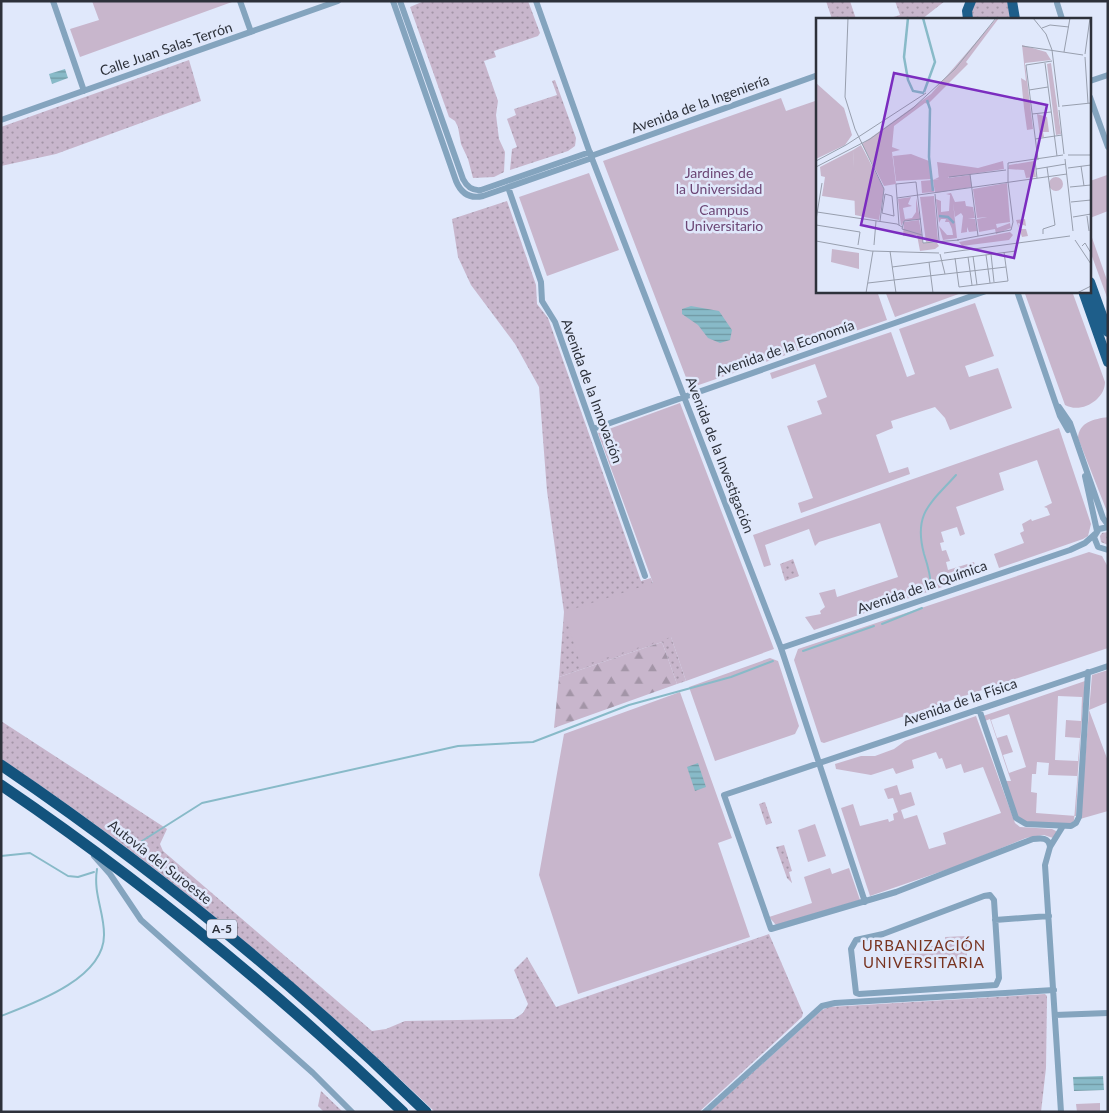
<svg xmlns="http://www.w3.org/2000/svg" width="1109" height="1113" font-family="Lato,sans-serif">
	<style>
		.grass { fill: url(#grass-dots) }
		.forest { fill: url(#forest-firs) }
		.park { fill: #c8b6cc; fill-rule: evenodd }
		.water { fill: url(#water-rules) }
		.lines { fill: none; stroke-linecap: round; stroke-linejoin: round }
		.stream { stroke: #88bac8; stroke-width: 2 }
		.minor { stroke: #84a4be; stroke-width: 6 }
		.trunk { stroke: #1e5e8a; stroke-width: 10 }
		.motorway { stroke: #13537d; stroke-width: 11 }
		.labels { text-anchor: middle; stroke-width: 5; stroke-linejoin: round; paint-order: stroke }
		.shield { fill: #e0e8fb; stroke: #636874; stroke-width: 1 }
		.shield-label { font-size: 12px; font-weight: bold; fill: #2d313a }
		.street-label { font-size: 14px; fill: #2d313a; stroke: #e0e8fb }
		.park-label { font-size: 14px; fill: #6c4675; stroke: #e0e8fb }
		.neighbourhood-label { font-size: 15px; letter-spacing: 1px; fill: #783421; stroke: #e0e8fb }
		.inset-river { fill: none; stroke: #88bac8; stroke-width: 2.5 }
		.inset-road { fill: none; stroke: #989fae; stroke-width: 1 }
		.view { fill: #7b2cbf; fill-opacity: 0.15; stroke: #7b2cbf; stroke-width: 2.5 }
		.inset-edge { fill: none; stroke: #2d313a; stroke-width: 2.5 }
	</style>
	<defs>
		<pattern id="grass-dots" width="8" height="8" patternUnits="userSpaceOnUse" patternTransform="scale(1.25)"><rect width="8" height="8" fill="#c8b6cc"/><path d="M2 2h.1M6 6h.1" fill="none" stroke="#a395a7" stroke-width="1.8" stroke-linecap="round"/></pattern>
		<pattern id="forest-firs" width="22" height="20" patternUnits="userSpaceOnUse" patternTransform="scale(1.25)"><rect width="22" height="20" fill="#c8b6cc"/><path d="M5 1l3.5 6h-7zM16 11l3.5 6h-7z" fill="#a395a7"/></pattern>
		<pattern id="water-rules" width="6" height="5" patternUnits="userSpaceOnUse" patternTransform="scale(1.25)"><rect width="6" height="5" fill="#88bac8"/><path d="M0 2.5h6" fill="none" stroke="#7098a3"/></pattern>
	</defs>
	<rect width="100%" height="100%" fill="#e0e8fb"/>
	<!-- grass -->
	<path class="grass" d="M424,1H528L540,33L538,36L494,51L496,57L484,61L498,101L496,115L499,139L505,152L504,172L494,177L473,178L468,159L461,144L458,127L455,121L449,117L410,7Z
		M826,1H850L856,19H832Z
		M895,1H945L922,19H887L900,15Z
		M975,1H1007L1011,19H972L971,13Z
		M189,60L201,101L56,154L1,166V127Z
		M555,80L576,138L575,146L568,151L510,170L512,149L517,147L507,119L516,115L514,109L557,95L552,81Z
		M507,201L536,285L537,304L548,318L641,581L651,578L686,681L677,684L662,642L559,677L564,612L547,491L539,387L515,344L471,285L458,257L452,219Z
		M1108,532V545L1101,542L1100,536L1102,533Z
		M793,559L799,576L785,581L780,564Z
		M1,721L167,829L160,844L163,851L372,1031L386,1029L405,1021L514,1019L523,1013L528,1004L514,970L527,957L556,1007L769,934L803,1013L802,1017L699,1112H435C300,983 157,862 1,759Z
		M765,802L772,823L766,825L759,804Z
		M784,845L792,871L789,872L792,883L787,878L776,847Z
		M1045,994L1047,996L1046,1068L1041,1112H709L822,1010L829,1007Z
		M321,1091L343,1112H324L318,1106Z"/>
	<!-- forest -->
	<path class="forest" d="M662,642L677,684L554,728L559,677Z"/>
	<!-- park -->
	<path class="park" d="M92,1H232V2L80,57L70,29L99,20Z
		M781,98L786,111L818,100V291H877L887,320L690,388L603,161Z
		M589,173L619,250L547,276L519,197Z
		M1107,175L1108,211L1090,218V181Z
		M1090,232L1108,283V300L1090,251Z
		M885,291H967L895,317Z
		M1024,291H1072L1105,382C1105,400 1081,414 1065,405Z
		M975,303L994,356L965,366L969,377L998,368L1012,408L950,430L945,418L935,407L891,421L893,428L876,435L889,473L908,467L910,474L801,513L798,503L813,498L787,426L822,414L817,401L827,397L815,364L772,379L770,373L891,332L907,377L915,374L899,329Z
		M680,403L774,649L686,681L671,637L581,666L564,612L653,583L598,433Z
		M1108,417V514L1078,438C1079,422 1094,419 1108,417Z
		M1059,428L1091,524L1088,536L1083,539L999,568L994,554L1024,543L1020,533L1024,531L1022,524L1031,519L1032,521L1050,515L1047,508L1044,507L1052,503L1037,460L999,473L1004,490L956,507L965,534L960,536L957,527L941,532L944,542L940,543L942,551L946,550L950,561L946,562L948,570L974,562L978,575L814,630L805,617L821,614L820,611L825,607L819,593L835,589L837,597L898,577L880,523L819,542L815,546L809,529L765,545L771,565L764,567L753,535Z
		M1089,552L1102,556L1108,567V648L824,743L821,742L794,660L798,649Z
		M770,658L778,661L799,726L795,734L715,761L689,687Z
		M1108,670V702L1089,710L1108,761V811L1080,819L1092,675Z
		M1085,681L1074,821L1070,824L1024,822L1018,817L1005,781H1011L990,719L985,721L983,716ZM1058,696L1082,697L1081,721L1066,720L1065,737L1080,738L1078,761L1055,760ZM1009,714L1026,767L1009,773L1003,755L1013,752L1007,735L997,738L991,720ZM1037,762L1049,763L1048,775L1078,776L1076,816L1036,813L1037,793L1031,792L1032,774H1036Z
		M680,692L732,838L718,843L750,937L578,994L539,875L564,734Z
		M976,716L1015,823L1020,827L1052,829L1056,831V835L1053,838L1044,835L1026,838L960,865L870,896L841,808L853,804L860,826L888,819L889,822L894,820L893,814L898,812L893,798L888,799L884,789L897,785L900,795L911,792L915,805L901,810L904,819L917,815L929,849L946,844L943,833L1001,813L983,767L964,773L961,764L946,769L942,758L939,759L936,752L912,760L914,768L896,774L893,768L871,775L836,769L835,764L861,756H875L894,749L905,741Z
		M815,824L826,856L808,862L798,830Z
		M830,868L832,874L849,868L860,900L776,925L769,917L812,903L804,877Z
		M967,936V960L904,963V954L929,953L930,946H946L945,937Z
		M1100,1103V1112H1077L1076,1104Z"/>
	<!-- water -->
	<path class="water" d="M65,69L68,78L52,84L49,74Z
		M691,306L719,311L732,330L730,340L720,343L708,338L698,325L682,314V309Z
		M698,763L706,787L695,791L687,767Z
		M1103,1076L1104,1090L1074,1091L1073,1077Z"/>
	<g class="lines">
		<!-- stream -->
		<path class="stream" d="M931,588C931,576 928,566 924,554C913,513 931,503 956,475
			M882,624L922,608
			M803,651L874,626
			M142,841L202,803L458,746L533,742L629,705L731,677L773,661
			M1,856L30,853L68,876L78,877L94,872
			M1,1016C35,1003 105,978 104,934C104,911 93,894 97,869"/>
		<!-- minor -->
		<path class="minor" d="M53,1L84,91
			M240,1L251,32
			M393,1L456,181C461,193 470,199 483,196L592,158
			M400,1L463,179C467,187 472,191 481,190L590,152
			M536,1L591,156L781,648L865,902
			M1057,3L1062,19
			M1090,81L1108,75
			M1090,97L1108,147
			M1,120L338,1
			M591,156L818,75
			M508,187L541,282L542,301L555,322L645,576
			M1017,291L1060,416L1068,430
			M1059,407L1070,423L1103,518L1108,525
			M593,429L986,291
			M1085,476L1097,531
			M1108,527L1099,529L1094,537L1098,547L1108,550
			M781,648L1070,550L1085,543L1095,534
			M979,709L1016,818L1026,824L1071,826L1076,823L1079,817L1088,672
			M1050,847C1049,837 1041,838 1033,839L896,892L771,929L724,795L1108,666
			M94,856L110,874L141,920L313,1073L352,1112
			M990,895L994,900L999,978L996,985L859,994L856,993L851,949L856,940L883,934L984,896Z
			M995,920L1049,916
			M1055,1015L1108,1013
			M705,1112L822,1006L835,1003L1054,990
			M1061,1112L1045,865L1050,847L1063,826"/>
		<!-- trunk -->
		<path class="trunk" d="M1012,1L1015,19
			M968,19L967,11L971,1
			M1090,282L1108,332
			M1083,291L1108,362"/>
		<!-- motorway -->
		<path class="motorway" d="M1,765C153,868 295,984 426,1112
			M1,785C144,882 278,992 403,1112"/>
	</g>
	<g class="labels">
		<!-- shield labels -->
		<rect class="shield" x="207" y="919.5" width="30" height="19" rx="4"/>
		<g class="shield-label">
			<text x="222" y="933">A-5</text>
		</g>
		<!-- street labels -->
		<g class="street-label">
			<text transform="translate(166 49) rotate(-19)" y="5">Calle Juan Salas Terrón</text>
			<text transform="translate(700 104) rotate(-20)" y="5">Avenida de la Ingeniería</text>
			<text transform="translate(785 348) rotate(-19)" y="5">Avenida de la Economía</text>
			<text transform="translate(592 391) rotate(70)" y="5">Avenida de la Innovación</text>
			<text transform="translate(720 455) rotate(69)" y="5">Avenida de la Investigación</text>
			<text transform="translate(922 587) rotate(-19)" y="5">Avenida de la Química</text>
			<text transform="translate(960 702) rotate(-19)" y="5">Avenida de la Física</text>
			<text transform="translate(160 862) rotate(38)" y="5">Autovía del Suroeste</text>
		</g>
		<!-- park labels -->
		<g class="park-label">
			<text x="719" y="178">Jardines de<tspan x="719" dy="16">la Universidad</tspan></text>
			<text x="724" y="215">Campus<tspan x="724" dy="16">Universitario</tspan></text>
		</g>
		<!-- neighbourhood labels -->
		<g class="neighbourhood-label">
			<text x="924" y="951">URBANIZACIÓN<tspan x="924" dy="17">UNIVERSITARIA</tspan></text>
		</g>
	</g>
	<!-- overview -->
	<g transform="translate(816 18)">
		<rect width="275" height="275" fill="#e0e8fb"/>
		<path d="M181,0H183L150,44L152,46L112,86L109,85L78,108L76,129L84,132L76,134L80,166L68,168L46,126L115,76ZM206,27L230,34L235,42L209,45L217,111L211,112L208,90L205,60L210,63ZM235,45L245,116L240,117L231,46ZM45,127L68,171L63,202L39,197L37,132ZM187,143L188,151L117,162L123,159L121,144L162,150ZM218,143L220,159L210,160L208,152L192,151L193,147ZM209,201L210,208L202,205L203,211H210L212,218L206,219L200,202Z" fill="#c8b6cc"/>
		<path d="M0,65L28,90L36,117L29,127L0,141ZM37,132L40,183L6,178L9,159L5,158L4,149ZM16,231L43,235V251L15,244Z" fill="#c8b6cc"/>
		<path d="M221,96L231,99L233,114H227L228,119H224ZM95,136L113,143L116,161L80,163L77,138ZM130,147L132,160L154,157L156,169L119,175L117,162L123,161L122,148ZM233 166a7 7 0 1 1 14 0a7 7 0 1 1-14 0ZM116,162L118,174L106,175L105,163ZM191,165L194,204L180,206L181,210L194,205L195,210L180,216L179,211L163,214L161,201L171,199L161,200L157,171ZM135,175L139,184L149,183L150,188L157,189L159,200L152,201H159L161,213L153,214L151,209V214L145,215L147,198L145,195L139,199L137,185L141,220L127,222L123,208L131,217H137L136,211L133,204H129L130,201H125L123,205L120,181L125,183V194L133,193L134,177L130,176ZM118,178L122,223L110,224L104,179ZM95,179L92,186L96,188L87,190L89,201L96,200L100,194V180L104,201L88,203L85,208L82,181ZM103,202L107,225H121L123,228L119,231L104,233L101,217L87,218L88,204ZM194,214L197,217L193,222L146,228L143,224Z" fill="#c8b6cc"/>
		<path class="inset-river" d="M92,0L88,39L92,62L97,73L108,75M107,0L119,44L108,74M111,82L114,91L113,139L117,173M123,198L132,199L138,205"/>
		<path class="inset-road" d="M32,0L29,79L39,111L68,171L64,203M217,0L230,16L236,32M226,10L234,7L253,9M206,28L267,37M236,32L243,89M248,34L254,0M269,36L274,0M269,39L272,85M229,45L241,138M213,72L232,69M246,88L275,85M243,92L248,136M216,96L235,94M219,121L246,117M252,137H275M249,141L257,213M219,142L221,160M222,142L210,47L236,43M0,143L30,127L110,75M265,148L268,168M0,149L54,121L97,90L139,51L180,0M252,150L275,147M220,151L250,146M154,156L162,218M133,159L190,152M192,164V145L247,137M254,169L275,167M69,176L76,178L78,198L66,195ZM119,176L123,222M81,180L251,156M255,184L275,182M1,194L81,206L86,209M271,198L273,213M257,199L275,196M105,201L88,203L86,211L106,217M0,202L6,165M0,207L44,214L42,227M83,207L80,166L100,164L107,225L143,222M227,216V211L239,207L231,149M141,222L195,212L197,204L192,164M259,222L275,246M0,223L55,233L123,235M58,227L60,203M266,228L269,225L275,235M74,233L80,275M128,235L254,218M124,236L129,256M175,236L178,264M170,237L174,265M157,238L161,267M152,239L156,267M139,240L143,269L192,263L188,234M113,244L117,275M76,249L200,233M52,265L190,249M50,275L57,233M261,275L275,268"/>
		<path class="view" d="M78,55L231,87L198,240L45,207Z"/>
		<rect width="275" height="275" class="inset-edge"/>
	</g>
	<!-- border -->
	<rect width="1109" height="1113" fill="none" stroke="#2d313a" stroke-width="5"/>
</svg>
